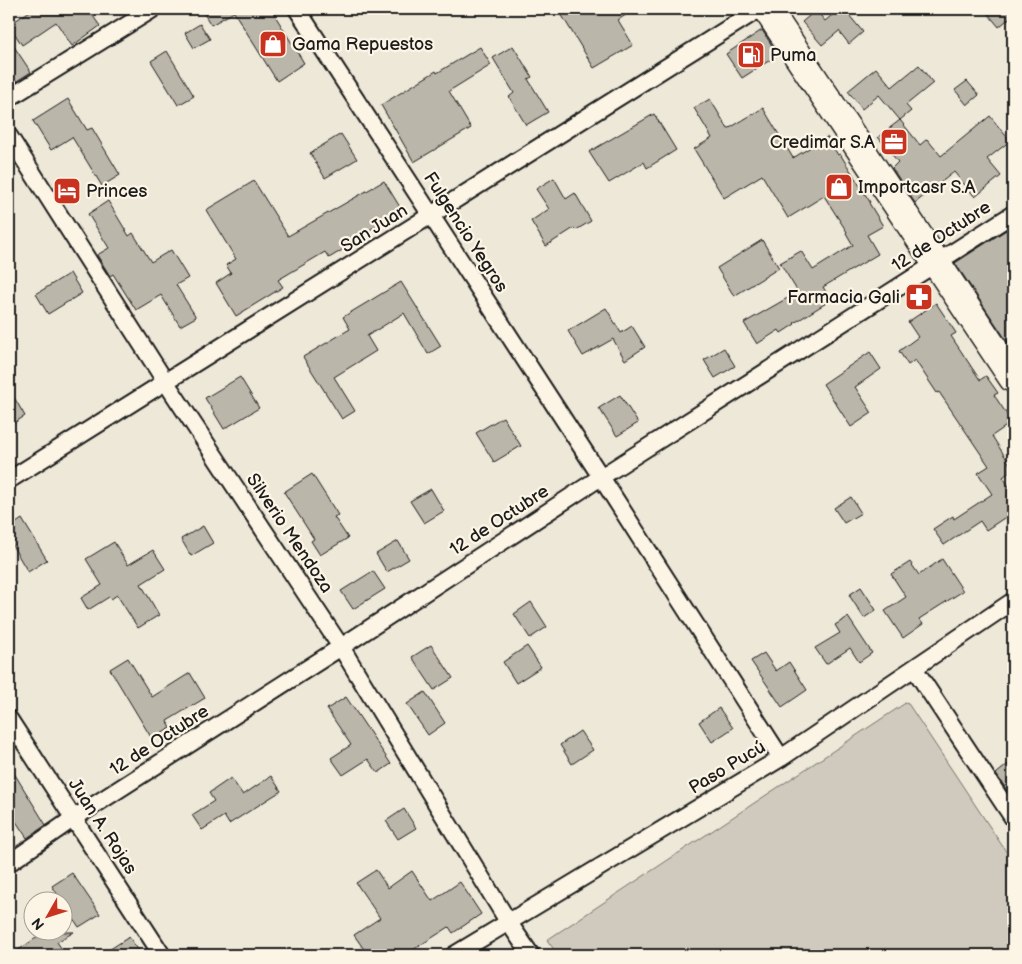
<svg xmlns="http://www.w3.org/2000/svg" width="1022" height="964" font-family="'Balsamiq Sans',sans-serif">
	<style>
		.green { fill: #cfcabd; stroke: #76736c }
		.building { fill: #bab6aa; stroke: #1c1c1c }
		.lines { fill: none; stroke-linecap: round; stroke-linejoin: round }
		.minor-casing { stroke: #1c1c1c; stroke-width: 20 }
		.trunk-casing { stroke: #1c1c1c; stroke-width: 31 }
		.minor { stroke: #fcf5e5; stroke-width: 16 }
		.trunk { stroke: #fcf5e5; stroke-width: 28 }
		.labels { text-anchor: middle; stroke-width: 4.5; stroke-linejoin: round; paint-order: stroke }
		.poi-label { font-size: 18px; fill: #1c1c1c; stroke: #fcf5e5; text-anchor: start }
		.street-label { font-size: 18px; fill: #1c1c1c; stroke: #fcf5e5 }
	</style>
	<rect width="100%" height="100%" fill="#eee8d9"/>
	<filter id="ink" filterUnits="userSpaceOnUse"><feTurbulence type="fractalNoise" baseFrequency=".02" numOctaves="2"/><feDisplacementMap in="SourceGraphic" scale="10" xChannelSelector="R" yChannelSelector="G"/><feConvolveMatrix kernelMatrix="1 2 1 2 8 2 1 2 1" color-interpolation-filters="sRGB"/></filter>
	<g filter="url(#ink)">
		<!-- green -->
		<path class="green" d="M907,702L1013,862V955H558L547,940Z"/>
		<!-- building -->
		<path class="building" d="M33,9H88L100,26L72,46L56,22L22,45L9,25Z
			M201,9H271L304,63L277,81L234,12L211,25Z
			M558,9H635L618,20L633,45L594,68Z
			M839,9H844L863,32L849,44L839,31L822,45L802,22L816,10L825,21Z
			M984,9H1013V15L999,27Z
			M200,24L210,39L194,48L185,33Z
			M762,30L778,55L742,78L726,54Z
			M9,39L31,72L9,86Z
			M513,46L532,77L528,79L548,112L526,125L509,97L514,93L493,58Z
			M480,47L491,65L449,91L471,128L414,162L381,105L436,71L437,73Z
			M167,51L194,96L178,105L151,61Z
			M919,65L933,83L906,105L911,111L900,120L879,95L862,109L848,91L876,68L892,87Z
			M967,81L979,95L967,105L955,90Z
			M68,99L87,130L92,128L120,175L102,186L72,137L51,150L33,121Z
			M710,99L728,129L763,108L793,158L827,137L838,155L840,154L870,202L869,203L883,226L867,235L878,254L823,287L831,300L794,323L795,324L781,333L779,330L757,344L744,323L798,292L780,263L801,251L813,270L853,245L846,233L847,232L824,196L788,218L762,175L724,198L694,149L712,138L694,108Z
			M654,114L676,150L647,168L644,162L609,183L589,152Z
			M990,116L1010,141L987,159L1001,176L975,197L954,172L915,203L892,168L898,162L878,137L900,120L920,145L927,139L941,156Z
			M341,134L357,159L325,178L310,153Z
			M554,178L566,199L575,193L591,221L576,230L574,228L546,246L531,221L549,209L536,189Z
			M254,181L288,236L384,181L403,212L391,219L390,218L342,246L344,249L329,258L325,252L278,280L283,287L236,316L216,283L231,273L226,265L236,259L206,210Z
			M108,201L129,236L133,233L151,262L171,250L188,278L176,285L196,317L180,326L161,295L136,310L113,274L110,276L97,255L109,248L88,214Z
			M1006,230L1013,241V350L955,263Z
			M762,240L779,268L734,296L717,268Z
			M70,273L82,293L48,314L36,294Z
			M401,282L441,346L428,354L404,313L367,336L376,351L334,377L355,411L342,419L303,357L350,329L343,317Z
			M936,303L956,333L951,336L980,380L986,376L998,393L994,395L1012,422L992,436L1013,469L1003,477L1013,493V512L986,530L980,521L944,545L933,529L953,516L954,519L992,494L978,473L989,466L962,426L939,392L937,393L915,360L908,365L899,351L918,337L908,322Z
			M606,308L621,333L632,326L645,347L625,360L613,339L583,356L568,331Z
			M724,348L735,366L715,378L704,360Z
			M870,352L881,369L855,387L872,413L851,427L823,384Z
			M240,377L259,408L224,429L205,398Z
			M9,389L25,416L9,426Z
			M620,395L638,423L617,436L599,408Z
			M503,417L521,446L494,462L476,433Z
			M312,474L338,515L334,517L348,538L320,555L311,541L314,539L284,492Z
			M431,489L444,511L424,523L410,501Z
			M851,497L861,513L844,523L834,508Z
			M22,519L47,560L28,572L9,540V528Z
			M203,526L213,543L191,556L181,539Z
			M398,541L409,559L387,572L376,554Z
			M114,542L128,565L153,550L165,569L141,584L159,615L138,628L117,595L111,599L109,597L88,610L81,598L102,585L86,559Z
			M942,559L963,591L919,619L923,624L903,638L885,611L906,597L891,574L910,562L919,575Z
			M373,571L385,589L353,609L341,591Z
			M861,587L876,610L864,618L849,595Z
			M531,602L547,627L530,638L514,614Z
			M848,617L872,653L859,662L850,648L826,664L815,648L840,633L835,625Z
			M431,645L453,678L434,690L412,657Z
			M527,646L541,667L516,683L503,662Z
			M764,653L776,671L789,662L807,690L782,707L751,661Z
			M128,658L152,697L190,673L205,698L167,721L171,728L152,739L110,669Z
			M425,692L445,723L428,735L407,704Z
			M346,697L391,764L378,773L368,759L343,775L331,758L351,745L327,709Z
			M719,708L733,728L712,742L699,722Z
			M580,731L593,750L572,764L560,745Z
			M1013,760V799L996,774Z
			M9,765L46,825L27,838L15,820L9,824Z
			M271,776L281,791L229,824L224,816L202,830L192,815L214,801L209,793L231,778L243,795Z
			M404,809L416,828L398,839L386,821Z
			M376,870L388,888L412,871L432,901L460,882L481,914L453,933L449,927L405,955H368L354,935L380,918L356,883Z
			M72,873L100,914L79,927L52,886Z
			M45,932H74L57,942L66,955H11Z
			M129,937L142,955H101Z"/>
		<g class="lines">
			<defs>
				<path id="minor" d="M297,9L601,477L781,758
					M9,98L153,9
					M9,136L165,381L341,647L509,923L531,955
					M9,480L759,9
					M914,668L1013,818
					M9,719L162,955
					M9,863L74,818L341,647L601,477L1013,214
					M454,955L781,758L1013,601"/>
				<path id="trunk" d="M767,9L1013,378"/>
			</defs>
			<!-- minor casing -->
			<use href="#minor" class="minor-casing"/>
			<!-- trunk casing -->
			<use href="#trunk" class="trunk-casing"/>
			<!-- minor -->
			<use href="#minor" class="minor"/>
			<!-- trunk -->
			<use href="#trunk" class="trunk"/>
		</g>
	</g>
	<!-- icons -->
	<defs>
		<symbol id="shop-square" viewBox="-11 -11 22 22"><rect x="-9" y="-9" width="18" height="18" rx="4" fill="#c8321e" stroke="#fcf5e5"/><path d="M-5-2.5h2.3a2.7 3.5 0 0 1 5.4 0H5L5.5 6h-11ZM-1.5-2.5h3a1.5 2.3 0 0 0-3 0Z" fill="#fff"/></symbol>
		<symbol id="fuel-square" viewBox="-11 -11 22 22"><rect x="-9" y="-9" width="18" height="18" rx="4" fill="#c8321e" stroke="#fcf5e5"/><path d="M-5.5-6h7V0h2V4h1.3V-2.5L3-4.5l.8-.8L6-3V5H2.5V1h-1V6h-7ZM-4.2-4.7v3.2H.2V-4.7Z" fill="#fff"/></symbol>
		<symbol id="office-square" viewBox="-11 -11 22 22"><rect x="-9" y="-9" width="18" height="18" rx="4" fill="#c8321e" stroke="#fcf5e5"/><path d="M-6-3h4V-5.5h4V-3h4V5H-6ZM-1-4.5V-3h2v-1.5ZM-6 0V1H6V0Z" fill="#fff"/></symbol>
		<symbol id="hotel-square" viewBox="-11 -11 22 22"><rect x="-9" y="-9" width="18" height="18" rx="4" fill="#c8321e" stroke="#fcf5e5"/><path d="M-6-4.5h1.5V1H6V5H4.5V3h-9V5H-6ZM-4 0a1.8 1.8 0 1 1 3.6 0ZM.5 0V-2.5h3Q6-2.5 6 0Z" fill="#fff"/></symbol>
		<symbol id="pharmacy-square" viewBox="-11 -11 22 22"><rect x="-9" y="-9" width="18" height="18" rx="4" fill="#c8321e" stroke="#fcf5e5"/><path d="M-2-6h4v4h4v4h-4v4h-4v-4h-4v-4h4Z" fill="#fff"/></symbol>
	</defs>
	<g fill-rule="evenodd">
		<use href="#shop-square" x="257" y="28" width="32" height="32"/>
		<use href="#fuel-square" x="735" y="39" width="32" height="32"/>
		<use href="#office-square" x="878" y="126" width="32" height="32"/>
		<use href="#shop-square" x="823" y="171" width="32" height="32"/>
		<use href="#hotel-square" x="51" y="175" width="32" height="32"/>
		<use href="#pharmacy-square" x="903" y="281" width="32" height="32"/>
	</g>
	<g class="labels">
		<!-- poi labels -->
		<g class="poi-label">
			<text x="292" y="50">Gama Repuestos</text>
			<text x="770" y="61">Puma</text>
			<text x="875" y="148" text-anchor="end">Credimar S.A</text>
			<text x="858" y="193">Importcasr S.A</text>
			<text x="86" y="197">Princes</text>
			<text x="900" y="303" text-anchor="end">Farmacia Gali</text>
		</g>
		<!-- street labels -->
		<g class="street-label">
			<text transform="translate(374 228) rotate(-32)" y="6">San Juan</text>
			<text transform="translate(466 232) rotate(57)" y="6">Fulgencio Yegros</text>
			<text transform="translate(941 236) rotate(-33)" y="6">12 de Octubre</text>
			<text transform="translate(499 520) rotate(-33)" y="6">12 de Octubre</text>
			<text transform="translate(290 533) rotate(56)" y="6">Silverio Mendoza</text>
			<text transform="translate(159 740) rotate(-33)" y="6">12 de Octubre</text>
			<text transform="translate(727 767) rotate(-31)" y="6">Paso Pucú</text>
			<text transform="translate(103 826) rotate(57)" y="6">Juan A. Rojas</text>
		</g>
	</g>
	<!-- margin -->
	<rect width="1022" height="964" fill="none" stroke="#fcf5e5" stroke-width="30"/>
	<rect x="15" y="15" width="992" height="934" fill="none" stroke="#1c1c1c" stroke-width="2" filter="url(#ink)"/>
	<!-- north arrow -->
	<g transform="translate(48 916) rotate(231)"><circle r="24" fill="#fcf5e5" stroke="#a29e95"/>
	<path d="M0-4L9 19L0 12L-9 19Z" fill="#c8321e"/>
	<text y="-8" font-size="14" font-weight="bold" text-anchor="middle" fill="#1c1c1c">N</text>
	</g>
</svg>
